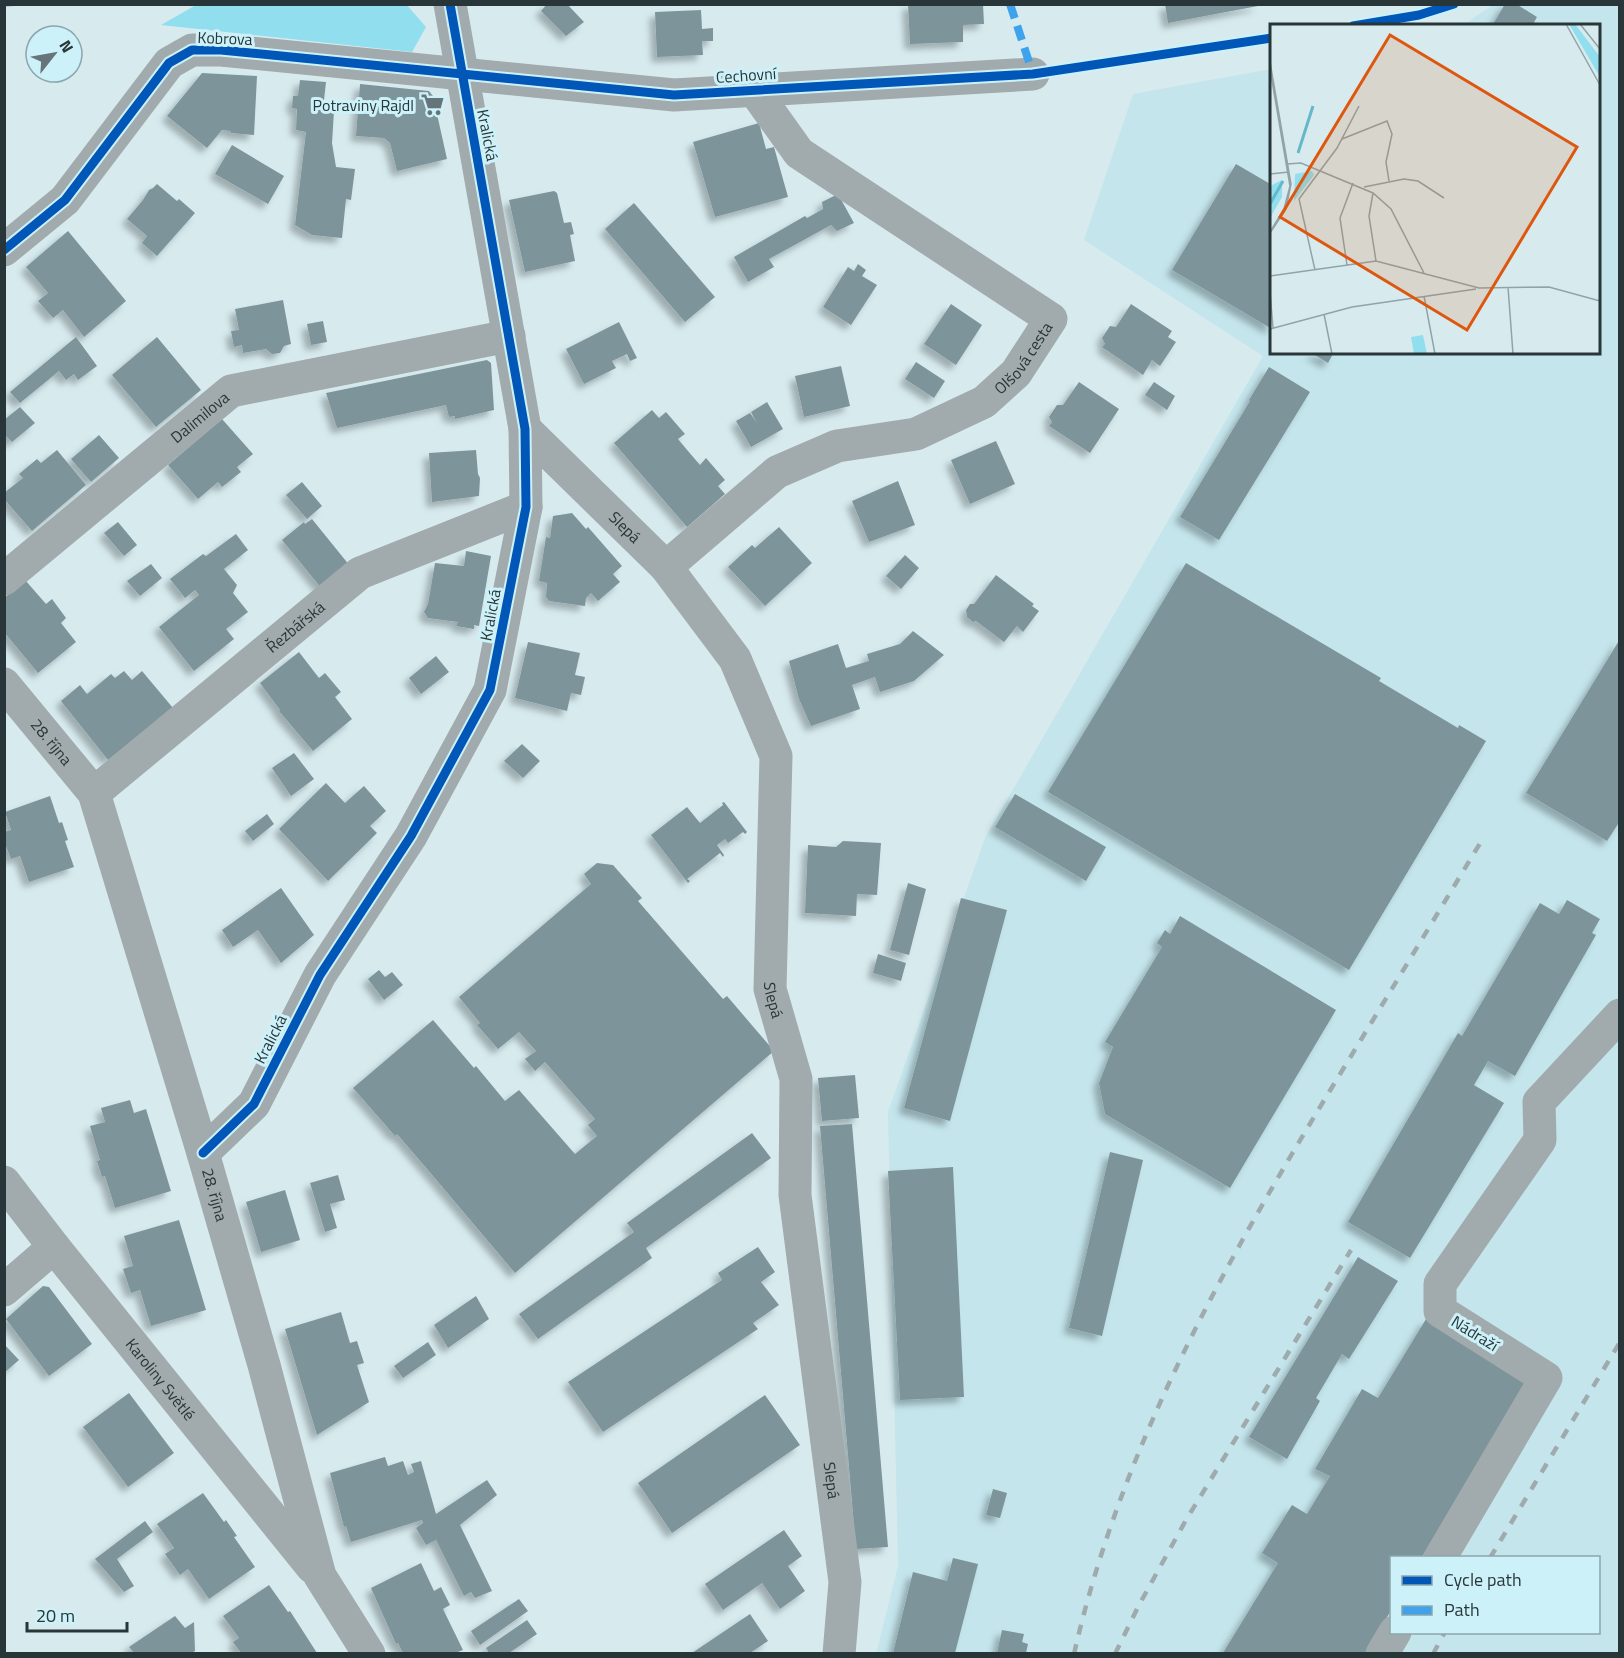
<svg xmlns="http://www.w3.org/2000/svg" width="1624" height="1658" font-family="'Titillium Web',sans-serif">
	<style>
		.built { fill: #c4e5ec; fill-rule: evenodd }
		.green { fill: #90deee }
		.building { fill: #7d959a; filter: url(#shadow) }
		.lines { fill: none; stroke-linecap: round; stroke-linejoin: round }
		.minor { stroke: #a1aaac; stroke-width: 33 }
		.tram { stroke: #9faaac; stroke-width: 1.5 }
		.rail { stroke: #9faaac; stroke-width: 4.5; stroke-dasharray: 10 10; stroke-linecap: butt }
		.quiet { stroke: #3ea3ec; stroke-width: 8; stroke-dasharray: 15 8; stroke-linecap: butt }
		.cycleway-casing { stroke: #cdf1f9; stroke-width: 13 }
		.cycleway { stroke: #0057b8; stroke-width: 9 }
		.labels { text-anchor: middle; stroke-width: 6; stroke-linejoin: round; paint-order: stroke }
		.street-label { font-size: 16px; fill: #283639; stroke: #cdf1f9 }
		.poi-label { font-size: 16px; fill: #283639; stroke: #cdf1f9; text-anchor: end }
		.inset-river { fill: none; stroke: #66b8c8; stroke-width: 3 }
		.inset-road { fill: none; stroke: #91a3a6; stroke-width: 1.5 }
		.view { fill: #de570e; fill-opacity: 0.15; stroke: #de570e; stroke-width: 3 }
		.inset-edge { fill: none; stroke: #283639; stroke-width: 3 }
	</style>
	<defs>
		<filter id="shadow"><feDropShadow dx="-5.5" dy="5.5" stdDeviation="3" flood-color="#0004"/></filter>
	</defs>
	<rect width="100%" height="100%" fill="#d7ebef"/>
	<!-- built -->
	<path class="built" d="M1493,5H1619V1653L876,1654L898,1566L888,1112L985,838L1263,356L1084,240L1133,94L1271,69L1272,352H1598V26L1463,25ZM1392,1558H1598V1632H1392Z"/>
	<!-- green -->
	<path class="green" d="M406,4L426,27L412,52L161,25L196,5Z"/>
	<!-- building -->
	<path class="building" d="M547,4H567L584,22L566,36L541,11Z
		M908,4H983L984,24L963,25V42L910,44Z
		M1165,4H1258V6L1168,23Z
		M1505,4H1516L1537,17L1532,26H1492Z
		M701,10L702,29L713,28V41H702L703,55L657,57L655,12Z
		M202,73L257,76L254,135L231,133V131L222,130L207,148L167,116Z
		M300,80L326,82L323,109L334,111L332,143L336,167L355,169L351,200L346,199L342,238L312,235L295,225L306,132L296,130L297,109L292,108L293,96H298Z
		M360,84L429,91L433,96L447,159L397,171L390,143L384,138L356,136Z
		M759,123L766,149L774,147L788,197L715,217L693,142Z
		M232,145L284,176L268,204L215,174Z
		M1236,164L1272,185V329L1172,270Z
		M157,184L177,201L179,199L195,213L157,256L142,243L147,236L127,219L143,200L149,190L153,188Z
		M554,191L557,193L564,223L571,222L574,234L570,235L575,261L525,272L509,200Z
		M838,194L854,223L837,231L831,225L769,259L774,267L748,282L734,257L805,216L807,218L823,209L822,202Z
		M634,203L715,297L685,322L605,229Z
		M68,231L126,301L84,337L63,310L53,318L38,301L48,293L26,267Z
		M858,264L866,270L862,276L877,285L851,325L823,307L848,267L854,271Z
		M283,300L291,344L284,346L280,353L272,354L266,349L243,353L242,345L234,347L231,331L239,330L235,309Z
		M951,304L982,325L956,365L924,344Z
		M1131,304L1172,331L1168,337L1176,342L1160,366L1152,360L1143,375L1102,347L1105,344L1102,338L1110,326L1116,327Z
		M323,321L327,342L311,345L307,324Z
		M619,322L637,358L630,361L627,354L612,361L616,368L584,384L566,349Z
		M76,337L97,366L78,380L74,374L66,380L59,371L20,403L10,392Z
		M157,337L201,390L156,427L112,375Z
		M1310,352H1334L1328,363Z
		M487,360L491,363L494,410L455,419V416L449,417L446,405L337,428L326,393Z
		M916,362L945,381L934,398L905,379Z
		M841,366L850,406L804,417L795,376Z
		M1269,367L1310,392L1219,540L1180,517L1250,401L1249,400Z
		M1079,382L1119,409L1090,453L1049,426L1052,422L1049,417L1057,405H1063Z
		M1154,382L1175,396L1167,410L1145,395Z
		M767,402L783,429L751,447L736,421L750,413L757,423L751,412Z
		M20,407L35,423L12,442L4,434V420Z
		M652,410L659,418L666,412L685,434L678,439L688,451L700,465L706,458L725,480L718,486L725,494L687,527L614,443Z
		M222,419L253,454L237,467L241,472L222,487L218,482L198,499L168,465Z
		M99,435L119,458L91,482L71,459Z
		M996,441L1015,484L970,504L951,460Z
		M57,450L86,485L32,531L4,499V493L23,478L19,474L37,459L41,463Z
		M476,450L478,474L480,478L479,496L432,502L429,453Z
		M898,481L915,525L869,542L852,501Z
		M302,482L322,506L307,519L286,495Z
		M572,513L586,529L588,527L622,566L613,574L620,582L598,601L591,593L586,598L585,606L549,601L546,597L547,583L539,581L546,537L550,538L553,516Z
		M312,519L350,566L322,589L282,540L304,522L305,524Z
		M118,522L137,545L124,556L104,533Z
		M779,527L812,563L765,606L728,567L752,545L755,548Z
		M236,534L248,550L224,569L237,585L233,593L248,612L226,629L234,639L194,671L159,627L199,595L195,590L185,598L170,579L203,554L206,556Z
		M466,551L491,556L479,626L474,625V629L456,626L458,622L428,618L424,612L428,604L435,563L464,566Z
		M905,555L919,568L901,589L886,576Z
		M1186,563L1381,678L1379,681L1458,728L1459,725L1486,741L1349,970L1048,792Z
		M151,564L162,578L140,596L127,581Z
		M996,575L1034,604L1032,606L1039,611L1023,632L1017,626L1004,642L976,621L973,622L967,617L966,610L970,604H974Z
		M26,581L46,604L52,599L66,618L61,623L76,642L38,673L4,632V598Z
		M913,631L944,655L914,681L880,692L875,677L852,685L860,709L811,726L799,699L789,661L838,644L846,668L869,661L867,654L900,644Z
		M1620,639V821L1607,841L1526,793Z
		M528,642L580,653L575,675L585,677L581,695L571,693L567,711L515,698Z
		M299,652L319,678L325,673L341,692L335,697L352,719L313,751L279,711L280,710L260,683Z
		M436,656L449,672L421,694L409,678Z
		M124,671L132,680L142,671L173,708L108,760L61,701L80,685L87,694L111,674L115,678Z
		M522,744L540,761L523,778L504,761Z
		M294,753L314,779L291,796L272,768Z
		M326,783L345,803L364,786L386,811L370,826L377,833L328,881L279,829Z
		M1015,794L1106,847L1086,881L995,827Z
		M50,796L59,823L62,822L68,840L65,841L74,867L29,882L20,856L11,859L4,841V832L11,830L5,812Z
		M724,802L747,832L745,834L743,832L728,843L725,839L717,845L724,855L723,857L720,853L687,879L690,881L688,883L651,835L687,807L700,823L723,805L722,803Z
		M267,814L274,824L253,841L245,831Z
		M843,841L881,843L877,895L857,894L856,916L805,913L808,845L836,847Z
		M597,863L613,865L642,898L638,901L723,999L727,996L774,1051L515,1273L428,1170L397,1134L395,1136L353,1088L433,1020L474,1068L476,1066L505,1101L519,1090L575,1154L597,1136L588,1125L595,1119L545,1062L535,1071L525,1059L536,1051L519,1032L498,1049L477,1025L480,1023L459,997L591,884L584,874Z
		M908,883L926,889L909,955L890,950Z
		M281,888L314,935L281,963L258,930L233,947L222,930Z
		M961,898L1007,910L950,1121L904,1108Z
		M1567,900L1600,919L1592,933L1596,935L1515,1076L1488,1061L1474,1085L1504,1103L1410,1258L1348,1222L1458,1033L1462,1036L1540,903L1559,914Z
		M1180,916L1336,1010L1230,1188L1105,1114L1099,1083L1113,1047L1105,1042L1162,947L1157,943L1165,930L1170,934Z
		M878,954L906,963L901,981L873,973Z
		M379,970L385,977L392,972L403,985L384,1000L368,979Z
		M855,1075L859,1118L822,1121L818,1078Z
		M130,1100L134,1113L146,1109L171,1191L115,1208L105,1176L102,1177L97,1161L100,1160L90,1126L105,1122L101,1108Z
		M852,1124L888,1547L856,1549L820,1126Z
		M752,1133L771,1158L646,1248L652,1258L538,1339L519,1314L634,1232L627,1223Z
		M1110,1152L1143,1160L1102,1336L1069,1328Z
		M953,1167L964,1397L900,1400L888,1171Z
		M338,1175L345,1200L330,1204L337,1228L325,1232L310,1183Z
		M285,1190L300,1240L261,1252L246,1202Z
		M179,1220L206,1310L151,1326L140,1290L131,1293L123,1269L133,1266L124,1236Z
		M758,1247L775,1272L761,1282L779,1305L753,1323L758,1329L603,1432L568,1382L722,1280L718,1273Z
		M1358,1257L1398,1281L1349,1359L1342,1354L1316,1398L1320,1401L1287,1459L1249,1437Z
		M43,1286L49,1287L92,1344L49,1376L6,1319Z
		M476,1296L489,1319L448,1348L434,1325Z
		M341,1312L350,1343L357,1341L364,1363L357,1365L369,1402L317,1435L285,1329Z
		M1426,1319L1529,1381L1422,1557L1392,1558V1609L1365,1653H1223L1278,1563L1262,1553L1292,1505L1307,1514L1330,1476L1315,1469L1362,1389L1378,1398Z
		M428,1342L436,1355L403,1378L394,1366Z
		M4,1344L19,1360L4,1373Z
		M129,1393L174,1453L128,1487L83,1427Z
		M765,1395L800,1445L672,1533L638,1483Z
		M385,1457L388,1466L403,1461L408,1475L414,1472L411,1464L421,1461L436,1514L487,1480L497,1495L460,1525L492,1591L475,1598L471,1592L464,1596L436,1540L426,1545L416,1528L423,1523L422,1520L351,1542L346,1526L344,1527L330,1473Z
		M993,1489L1007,1493L1000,1518L986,1515Z
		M203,1493L224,1522L226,1520L237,1536L234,1537L255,1567L209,1599L188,1569L180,1575L165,1554L174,1548L157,1524Z
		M145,1521L153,1532L117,1559L134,1586L124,1592L95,1559Z
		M784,1530L802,1556L788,1566L805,1591L780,1609L762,1583L723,1610L705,1584Z
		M953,1558L978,1564L955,1653H893L913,1572L947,1581Z
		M421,1563L434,1591L441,1587L450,1605L443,1609L463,1650L455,1653H403L398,1643L396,1644L371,1588Z
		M269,1585L288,1612L290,1611L317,1653H241L233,1642L239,1638L223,1616Z
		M519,1599L528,1611L480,1645L471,1631Z
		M750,1614L768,1641L750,1653H692Z
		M175,1616L185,1628L194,1622L195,1651L191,1653H134L129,1647Z
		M527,1620L537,1634L509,1653H489L486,1648Z
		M1002,1630L1024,1634L1022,1642L1028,1644L1026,1653H997Z"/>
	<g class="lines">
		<!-- minor -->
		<g class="minor">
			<path d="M4,250L65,200L169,63L192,50H221L674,95L1033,74"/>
			<path id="s1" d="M525,429L666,567L735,659L776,756L770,989L796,1079L795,1195L845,1582L839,1654"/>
			<path id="s2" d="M666,567L777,472L837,446L916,434L984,402L1016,373L1051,319L799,153L754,90"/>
			<path id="s3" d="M4,579L231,391L509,336"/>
			<path id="s4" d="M4,684L94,793L203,1153L264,1365L320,1576L369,1654"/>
			<path id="s5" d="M94,793L360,573L526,507"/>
			<path d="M203,1153L254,1104L320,975L411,836L490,690L526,507L525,429L450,4"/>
			<path id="s6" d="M4,1182L54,1247L312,1567"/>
			<path d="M4,1290L54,1247"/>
			<path d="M1440,1558L1546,1378L1440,1311V1284L1540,1140L1539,1102L1620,1015"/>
			<path d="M1382,1654L1395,1632"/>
		</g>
		<!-- tram -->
		<path class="tram" d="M4,6L34,4"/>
		<!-- rail -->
		<path class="rail" d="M1490,1558L1620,1342
			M1074,1654C1121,1447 1225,1263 1334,1084C1384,1002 1433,921 1482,840
			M1115,1654L1139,1605L1186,1520L1351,1250
			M1433,1654L1445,1632"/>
		<!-- quiet -->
		<path class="quiet" d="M1010,4L1033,74"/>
		<defs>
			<path id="cycleway" d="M1353,26L1419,15L1454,4
				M4,250L65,200L169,63L192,50H221L674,95L1033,74L1272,38
				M203,1153L254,1104L320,975L411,836L490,690L526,507L525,429L450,4"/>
		</defs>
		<!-- cycleway casing -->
		<use href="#cycleway" class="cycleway-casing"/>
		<!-- cycleway -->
		<use href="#cycleway" class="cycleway"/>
	</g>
	<!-- icons -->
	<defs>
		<symbol id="supermarket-bare" viewBox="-9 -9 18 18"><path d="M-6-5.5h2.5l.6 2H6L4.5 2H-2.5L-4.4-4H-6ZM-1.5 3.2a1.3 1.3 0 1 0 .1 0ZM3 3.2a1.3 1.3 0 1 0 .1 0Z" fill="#657579" stroke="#cdf1f9" stroke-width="2.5" paint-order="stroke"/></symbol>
	</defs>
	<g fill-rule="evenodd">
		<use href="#supermarket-bare" x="416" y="88" width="33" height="33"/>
	</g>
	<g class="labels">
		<!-- street labels -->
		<g class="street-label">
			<text transform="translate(225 38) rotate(2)" y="6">Kobrova</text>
			<text transform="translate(746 75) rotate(-4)" y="6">Cechovní</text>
			<text transform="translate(488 135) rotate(79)" y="6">Kralická</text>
			<text dy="6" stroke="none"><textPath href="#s2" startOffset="426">Olšová cesta</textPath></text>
			<text dy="6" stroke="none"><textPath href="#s3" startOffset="254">Dalimilova</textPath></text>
			<text dy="6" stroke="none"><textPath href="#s1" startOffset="140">Slepá</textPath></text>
			<text transform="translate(490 615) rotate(-79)" y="6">Kralická</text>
			<text dy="6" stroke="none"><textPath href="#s5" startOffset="261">Řezbářská</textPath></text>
			<text dy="6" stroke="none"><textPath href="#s4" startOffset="75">28. října</textPath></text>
			<text dy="6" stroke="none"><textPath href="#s1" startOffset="662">Slepá</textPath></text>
			<text transform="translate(270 1039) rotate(-63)" y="6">Kralická</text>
			<text dy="6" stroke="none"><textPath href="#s4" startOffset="561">28. října</textPath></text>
			<text transform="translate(1475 1333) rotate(32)" y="6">Nádraží</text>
			<text dy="6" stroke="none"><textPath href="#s6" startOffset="252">Karoliny Světlé</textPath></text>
			<text dy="6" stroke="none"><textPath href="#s1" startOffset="1148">Slepá</textPath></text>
		</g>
		<!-- poi labels -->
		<g class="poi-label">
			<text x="414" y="111">Potraviny Rajdl</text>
		</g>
	</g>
	<!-- overview -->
	<g transform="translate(1270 24)">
		<rect width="330" height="330" fill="#d7ebef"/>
		<path d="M299,0H305L330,33V53ZM42,147L44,151L24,177L25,150ZM12,156V173L0,194V162ZM153,311L157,330H144L141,313Z" fill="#90deee"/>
		<path class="inset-river" d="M28,129L43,82M0,180L13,157"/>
		<path class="inset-road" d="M296,0L330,61M310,0L330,25M0,38L21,160L16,185L0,209M0,45L20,162L14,185L0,208M72,115L117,97L122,110L116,138L119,157M17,140L31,139L103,169L121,185L154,249M0,150L19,148M94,163L134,155L148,157L174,174M103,169L99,192L106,237M77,241L70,194L83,159M45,246L29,175L67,124L89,82M0,252L106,237L209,264L279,263L330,277M238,263L243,330M0,268L3,304M154,272L165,330M54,290L62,330M0,305L82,283L206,265"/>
		<path class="view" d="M120,11L307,123L197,306L10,193Z"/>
		<rect width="330" height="330" class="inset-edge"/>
	</g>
	<!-- border -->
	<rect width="1624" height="1658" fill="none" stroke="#283639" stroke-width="12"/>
	<!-- legend -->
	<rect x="1390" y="1556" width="210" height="78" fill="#cdf1f9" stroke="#8ba6ac" stroke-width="1.5"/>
	<rect x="1402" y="1576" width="30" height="9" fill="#0057b8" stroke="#8ba6ac" stroke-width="1.5"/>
	<text x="1444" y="1586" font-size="18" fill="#283639">Cycle path</text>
	<rect x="1402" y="1606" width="30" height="9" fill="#3ea3ec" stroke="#8ba6ac" stroke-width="1.5"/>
	<text x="1444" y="1616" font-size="18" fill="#283639">Path</text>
	<!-- north arrow -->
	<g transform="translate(54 54) rotate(59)"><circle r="28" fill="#cdf1f9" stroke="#8ba6ac" stroke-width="1.5"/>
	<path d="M0-4.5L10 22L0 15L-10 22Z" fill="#657579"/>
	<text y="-9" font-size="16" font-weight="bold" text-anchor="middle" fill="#283639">N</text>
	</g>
	<!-- scale -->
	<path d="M27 1622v9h100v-9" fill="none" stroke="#283639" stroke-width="3"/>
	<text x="36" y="1622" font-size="18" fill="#283639" stroke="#cdf1f9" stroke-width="4.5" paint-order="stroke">20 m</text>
</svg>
